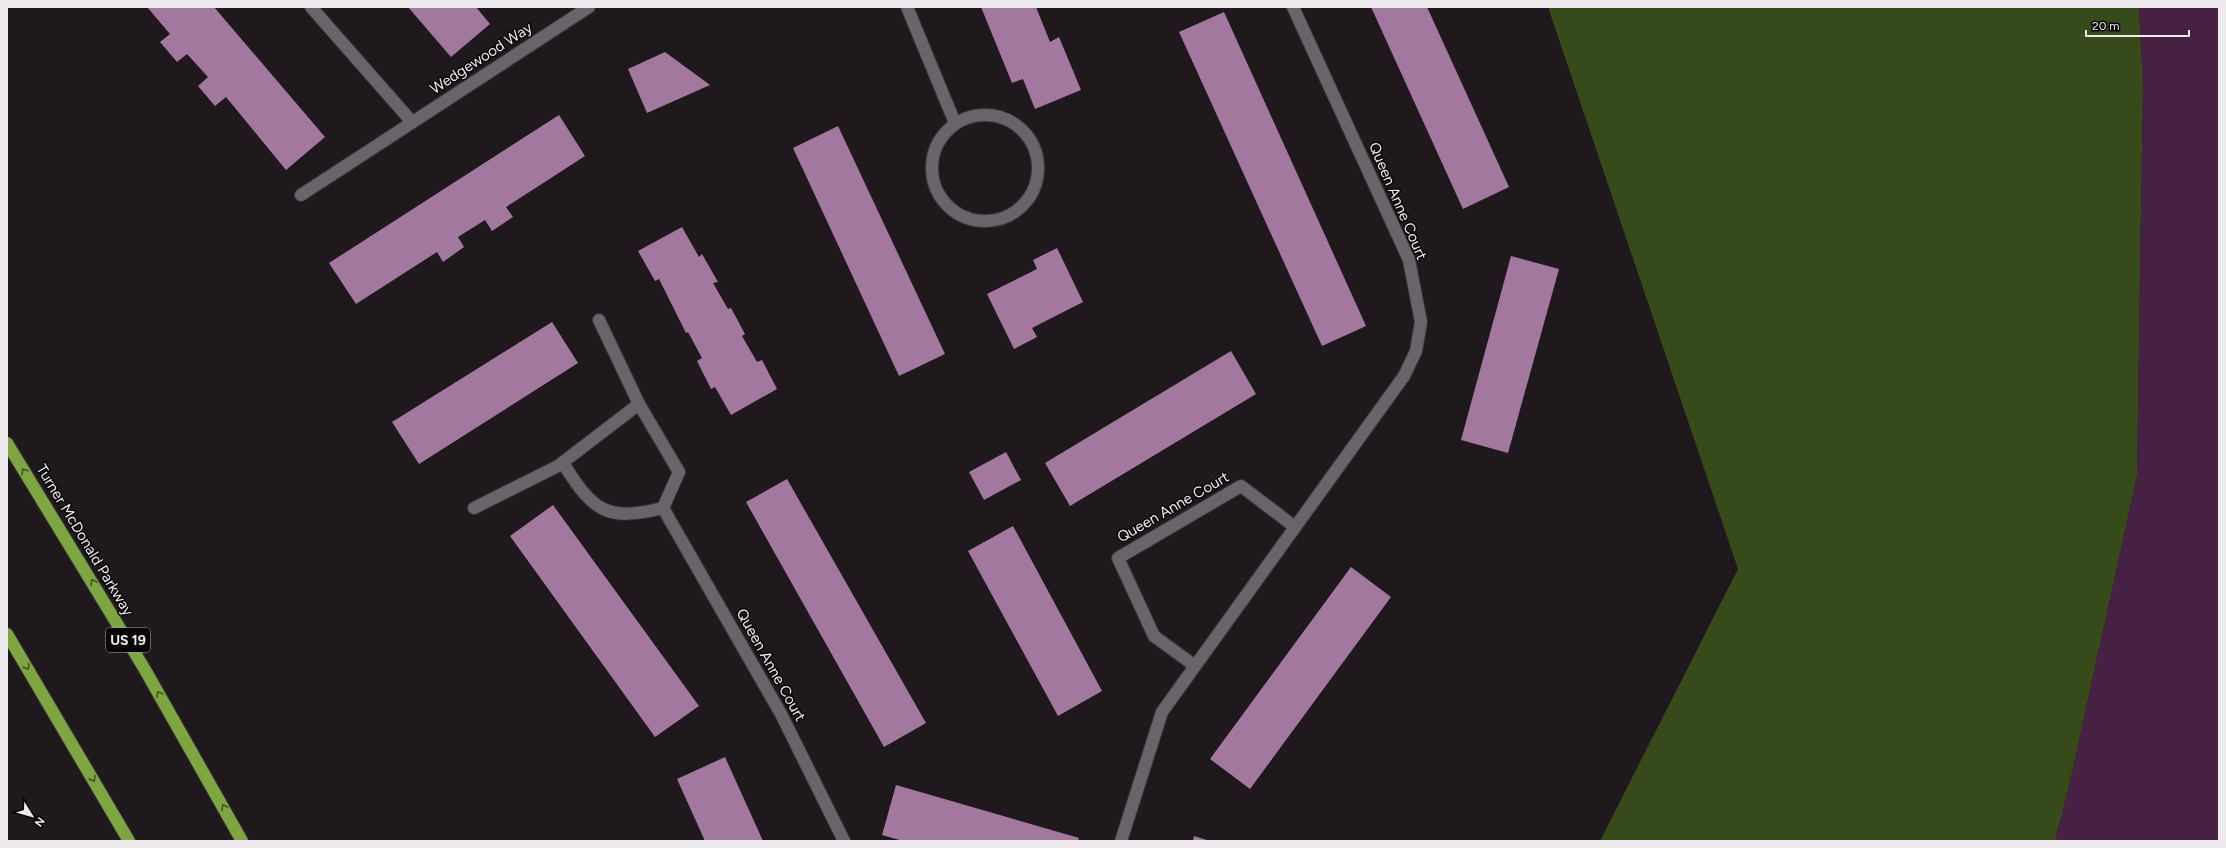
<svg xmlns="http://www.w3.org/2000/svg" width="2226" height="848" font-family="Figtree,sans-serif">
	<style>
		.forest { fill: #364a1a }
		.water { fill: #462143 }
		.building { fill: #a3789f }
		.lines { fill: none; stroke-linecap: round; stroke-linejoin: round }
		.minor-casing { stroke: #3b373b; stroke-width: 14 }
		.motorway-casing { stroke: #3b373b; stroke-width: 14 }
		.minor { stroke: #6a6369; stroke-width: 12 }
		.motorway { stroke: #7da641; stroke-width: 12 }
		.oneway { stroke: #425624 }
		.labels { text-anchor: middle; stroke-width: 3; stroke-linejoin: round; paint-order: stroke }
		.shield { fill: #070507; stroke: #a9a5a9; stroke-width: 1 }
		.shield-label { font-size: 14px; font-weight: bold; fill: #eeeaee }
		.street-label { font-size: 15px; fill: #eeeaee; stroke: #070507 }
	</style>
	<rect width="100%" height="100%" fill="#1f191e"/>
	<!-- forest -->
	<path class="forest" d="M1548,7H2139L2143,86L2137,476L2068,791L2055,841H1600L1738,569Z"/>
	<!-- water -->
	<path class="water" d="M2139,7H2219V841H2055L2068,791L2137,476L2143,86Z"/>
	<!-- building -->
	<path class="building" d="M147,7H214L325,137L286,170L226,97L215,106L198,86L208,77L187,54L177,62L160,42L170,34Z
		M408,7H476L490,24L451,57Z
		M981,7H1036L1050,42L1059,37L1081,90L1035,109L1023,79L1012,83Z
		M1371,7H1427L1509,187L1463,209Z
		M1224,12L1366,326L1322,346L1179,32Z
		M665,52L710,85L647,113L628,69Z
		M559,115L585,156L506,207L513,217L492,231L485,220L458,237L464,247L443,262L437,252L356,304L329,263Z
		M838,126L945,354L899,376L793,148Z
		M682,227L699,257L702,254L718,282L713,283L728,309L731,308L745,334L742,336L757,362L762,360L777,389L731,415L715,387L711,389L697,361L702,358L688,332L686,333L659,279L655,281L638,251Z
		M1057,248L1083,302L1032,328L1037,337L1014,349L987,294L1037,269L1033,260Z
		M1511,256L1559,269L1508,453L1461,440Z
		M552,322L578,363L419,464L392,422Z
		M1231,351L1256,394L1070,506L1045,463Z
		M1006,452L1021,480L984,500L969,472Z
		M787,479L926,723L884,747L746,502Z
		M553,505L699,706L655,737L510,536Z
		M1013,526L1102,691L1058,716L968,551Z
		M1351,567L1391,597L1250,789L1210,759Z
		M725,757L763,841H705L677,779Z
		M896,785L1079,838L1078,841H903L882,835Z
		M1194,836L1210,841H1193Z"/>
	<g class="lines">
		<defs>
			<path id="minor" d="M311,7L412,122
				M907,7L955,123
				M932 168a53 53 0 1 1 106 0a53 53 0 1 1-106 0Z
				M301,195L589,7
				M599,320L639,404
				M563,463C593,511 606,522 663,508
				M474,508L558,466L639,404L679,472L663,508L781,714L844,841
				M1195,666L1154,636L1118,558L1241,486L1295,527
				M1121,841L1162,712L1404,376L1416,351L1421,322L1409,260L1293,7"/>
			<path id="motorway" d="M7,443L144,668L242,841
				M7,634L129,841"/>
		</defs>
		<!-- minor casing -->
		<use href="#minor" class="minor-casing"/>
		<!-- motorway casing -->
		<use href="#motorway" class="motorway-casing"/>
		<!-- minor -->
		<use href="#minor" class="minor"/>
		<!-- motorway -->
		<use href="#motorway" class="motorway"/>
	</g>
	<!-- one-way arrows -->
	<defs><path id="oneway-chevron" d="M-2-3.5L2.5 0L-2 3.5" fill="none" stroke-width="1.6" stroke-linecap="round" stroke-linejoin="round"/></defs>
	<g class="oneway">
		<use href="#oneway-chevron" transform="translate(24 471) rotate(-122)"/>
		<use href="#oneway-chevron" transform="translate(93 582) rotate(-121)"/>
		<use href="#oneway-chevron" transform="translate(27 667) rotate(59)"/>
		<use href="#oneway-chevron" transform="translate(159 694) rotate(-120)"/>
		<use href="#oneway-chevron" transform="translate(93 779) rotate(60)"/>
		<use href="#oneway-chevron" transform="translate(224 807) rotate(-118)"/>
	</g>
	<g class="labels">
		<!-- shield labels -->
		<rect class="shield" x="106" y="628" width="44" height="24" rx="3"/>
		<g class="shield-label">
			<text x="128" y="645">US 19</text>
		</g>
		<!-- street labels -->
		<g class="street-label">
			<text transform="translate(481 58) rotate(-33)" y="5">Wedgewood Way</text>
			<text transform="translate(1398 201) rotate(67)" y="5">Queen Anne Court</text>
			<text transform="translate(1173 507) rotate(-30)" y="5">Queen Anne Court</text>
			<text transform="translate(85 540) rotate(59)" y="5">Turner McDonald Parkway</text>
			<text transform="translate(771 665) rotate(61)" y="5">Queen Anne Court</text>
		</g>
	</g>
	<!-- border -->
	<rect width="2226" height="848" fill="none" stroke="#eeeaee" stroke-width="16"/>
	<!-- north arrow -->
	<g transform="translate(32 816) rotate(127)" stroke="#070507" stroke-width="3" paint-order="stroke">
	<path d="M0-3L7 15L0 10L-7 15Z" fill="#eeeaee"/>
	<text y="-6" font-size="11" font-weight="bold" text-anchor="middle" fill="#eeeaee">N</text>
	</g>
	<!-- scale -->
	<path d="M2086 30v6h103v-6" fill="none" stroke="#eeeaee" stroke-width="2"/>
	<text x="2092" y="30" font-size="12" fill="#eeeaee" stroke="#070507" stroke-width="3" paint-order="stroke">20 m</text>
</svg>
